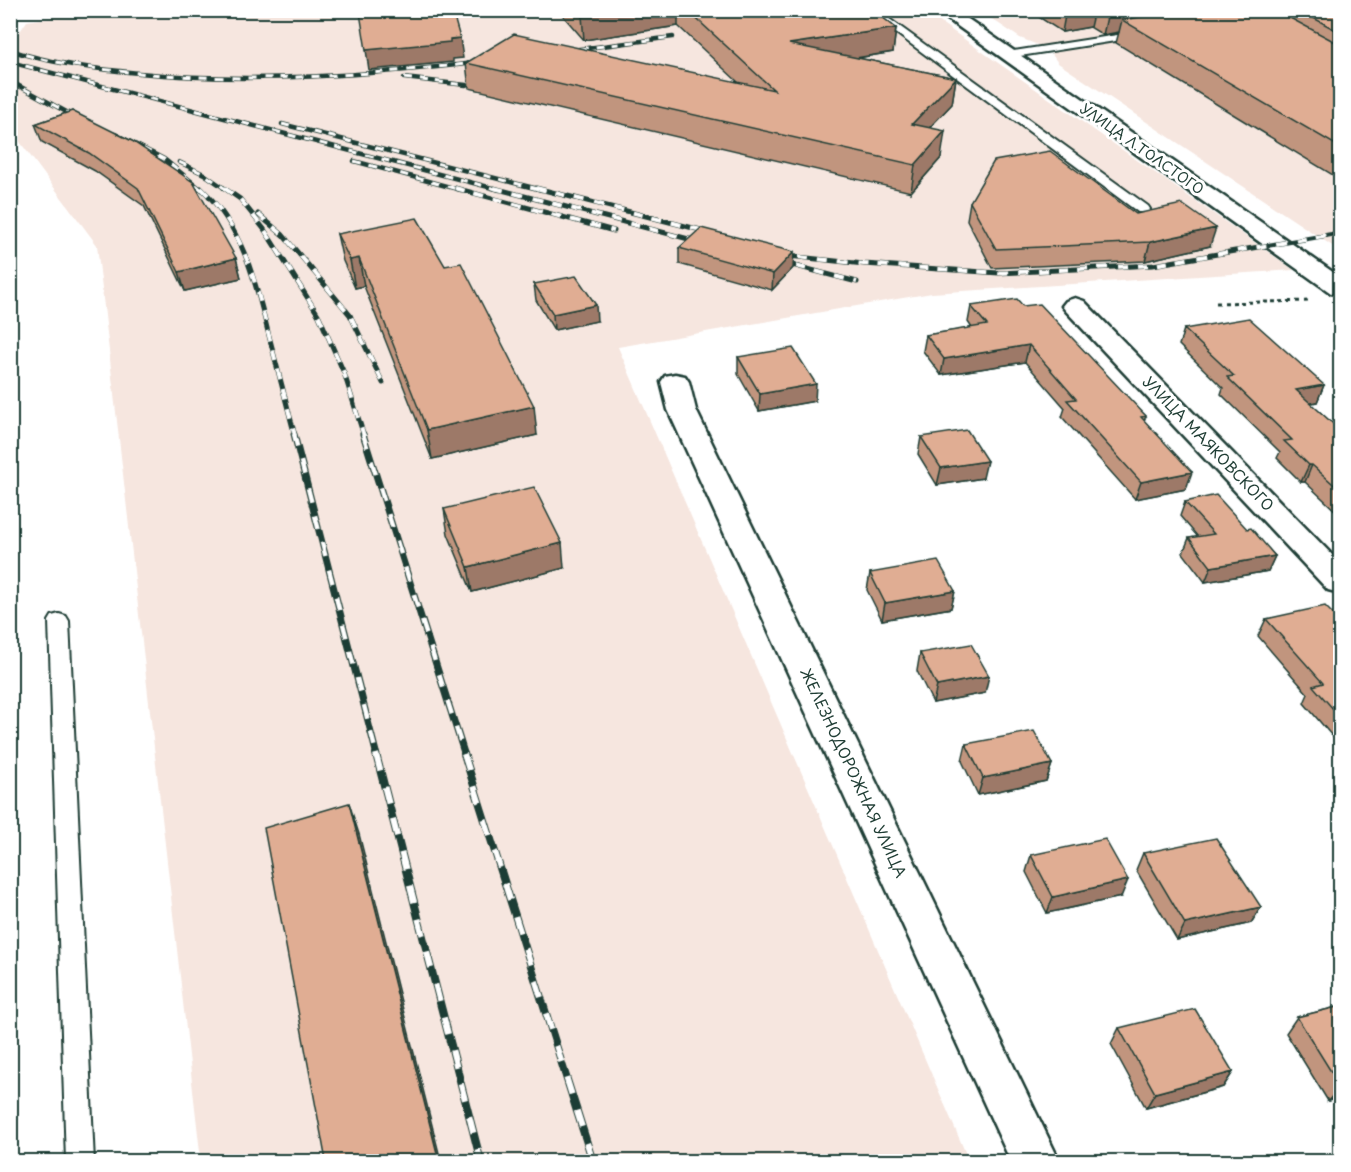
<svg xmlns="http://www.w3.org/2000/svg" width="1351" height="1172" font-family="'Playpen Sans',sans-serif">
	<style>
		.built { fill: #f6e6df }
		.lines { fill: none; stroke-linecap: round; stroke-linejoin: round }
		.lane-casing { stroke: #1f3d34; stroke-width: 4 }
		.street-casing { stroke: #1f3d34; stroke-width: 5 }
		.path { stroke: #1f3d34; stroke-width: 3; stroke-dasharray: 4 4; stroke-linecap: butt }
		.lane { fill: #fff; fill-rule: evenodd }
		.street { fill: #fff; fill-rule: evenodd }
		.rail-far3-casing { stroke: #1f3d34; stroke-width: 4.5 }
		.rail-far2-casing { stroke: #1f3d34; stroke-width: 5 }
		.rail-far1-casing { stroke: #1f3d34; stroke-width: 7 }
		.rail-casing { stroke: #1f3d34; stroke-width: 8 }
		.rail-far3 { stroke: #fff; stroke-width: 3; stroke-dasharray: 8; stroke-linecap: butt }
		.rail-far2 { stroke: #fff; stroke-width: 4; stroke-dasharray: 10; stroke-linecap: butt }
		.rail-far1 { stroke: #fff; stroke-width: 4.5; stroke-dasharray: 14; stroke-linecap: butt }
		.rail { stroke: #fff; stroke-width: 6; stroke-dasharray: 17; stroke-linecap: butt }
		.wall { fill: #c1957e; stroke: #1f3d34; stroke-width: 1.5 }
		.shaded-wall { fill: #9d7967; stroke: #1f3d34; stroke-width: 1.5 }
		.building { fill: #e0ad93; stroke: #1f3d34; stroke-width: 1.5 }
		.labels { text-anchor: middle; stroke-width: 6; stroke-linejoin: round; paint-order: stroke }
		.far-street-label { font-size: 14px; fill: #1f3d34; stroke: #fff }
		.street-label { font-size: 15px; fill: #1f3d34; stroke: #fff }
	</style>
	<rect width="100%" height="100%" fill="#fff"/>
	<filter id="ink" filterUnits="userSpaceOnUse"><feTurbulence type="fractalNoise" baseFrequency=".0167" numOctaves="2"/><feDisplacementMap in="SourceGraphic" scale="12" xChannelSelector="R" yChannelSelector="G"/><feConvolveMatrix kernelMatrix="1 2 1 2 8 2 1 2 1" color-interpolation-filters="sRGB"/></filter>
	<g filter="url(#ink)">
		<!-- built -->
		<path class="built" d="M107,10L924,11L1294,270L932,293L618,347L969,1161H201L97,245L11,130L10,46L27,21Z
			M980,11H1340V251L1058,63L1048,49L1020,38Z"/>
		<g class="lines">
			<defs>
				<path id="lane" d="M865,10H877L1148,206L1150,209L1148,212H1138Z
					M1143,31L1148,34L1147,36L1007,58L1002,55L1007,52Z
					M59,614L66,616L69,621L94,1162H66L49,621L52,616Z"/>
				<path id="street" d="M935,10H955L1340,277V295L1331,293Z
					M1075,298L1084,301L1340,563V593L1328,590L1066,311L1062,306L1066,301Z
					M675,374L685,376L689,382L696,410L1060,1162H1011L668,410L661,382L665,376Z"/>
			</defs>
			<!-- lane casing -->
			<use href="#lane" class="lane-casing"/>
			<!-- street casing -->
			<use href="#street" class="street-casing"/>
			<!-- path -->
			<path class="path" d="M1216,303L1310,301"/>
			<!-- lane -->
			<use href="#lane" class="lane"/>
			<!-- street -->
			<use href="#street" class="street"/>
			<defs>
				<path id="rail-far3" d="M10,50C52,64 96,69 139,73C254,84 370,75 484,62
					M564,51L673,37
					M10,62L500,190
					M404,78L466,85
					M10,81L81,120
					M282,124L542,190
					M115,134L164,159L202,190
					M354,161L461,190
					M179,162L204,174L227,190"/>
				<path id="rail-far2" d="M201,188C242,227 255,279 268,332C277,367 286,401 295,436
					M224,188L240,199L264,229L319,316L344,373L364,436
					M455,188L614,231
					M494,188L704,243
					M536,188L701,230
					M258,214L283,235L350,315L383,383
					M779,255L864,264L999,273L1153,265L1340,233
					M777,261L857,282"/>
				<path id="rail-far1" d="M294,434L377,756
					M363,434L465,756"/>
				<path id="rail" d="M376,754L481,1162
					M464,754L593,1162"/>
			</defs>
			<!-- rail-far3 casing -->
			<use href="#rail-far3" class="rail-far3-casing"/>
			<!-- rail-far2 casing -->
			<use href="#rail-far2" class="rail-far2-casing"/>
			<!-- rail-far1 casing -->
			<use href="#rail-far1" class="rail-far1-casing"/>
			<!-- rail casing -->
			<use href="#rail" class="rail-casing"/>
			<!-- rail-far3 -->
			<use href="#rail-far3" class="rail-far3"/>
			<!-- rail-far2 -->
			<use href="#rail-far2" class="rail-far2"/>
			<!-- rail-far1 -->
			<use href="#rail-far1" class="rail-far1"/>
			<!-- rail -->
			<use href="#rail" class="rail"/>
		</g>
		<!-- wall -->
		<path class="wall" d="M558,10H873L896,28L893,52L857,58L956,78L952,104L929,128L941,158L911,192L469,88L466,63L738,82L678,26L584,40Z
			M1028,10H1341V180L1116,43L1119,32L1103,35L1090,27L1062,32Z
			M72,111L236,258L241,278L185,291L144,206L95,171L42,142L35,124Z
			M970,202L1136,214L1210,246L1145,261L992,268L967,220Z
			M337,234L537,435L432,459L364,286L355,288L343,261Z
			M679,248L793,268L772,290L679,264Z
			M534,284L597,321L554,330L536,300Z
			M971,306H1023L1146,416L1144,421L1186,489L1135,499L1062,417L1065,408L1025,362L941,375L923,351L926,335L972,328L968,322Z
			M1184,329L1324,385L1317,402L1310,403L1341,431V516L1305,482H1301L1277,458L1280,452L1221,394L1223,388L1179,345Z
			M738,357L815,401L759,411L738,374Z
			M921,437L983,478L937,485L918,454Z
			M1185,502L1247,529L1275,556L1268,571L1205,582L1183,553L1189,538L1198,537L1180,516Z
			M444,509L564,568L472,592L448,534Z
			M870,573L955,591L951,608L882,620L867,590Z
			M1266,619L1341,622V743H1338L1304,703L1308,694L1258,636Z
			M920,653L985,693L933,703L917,671Z
			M966,744L1052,764L1046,781L978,795L962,761Z
			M1143,853L1261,907L1251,923L1177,940L1136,870Z
			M1031,855L1121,897L1047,913L1026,872Z
			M1341,1006V1097L1328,1101L1286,1033L1297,1017Z
			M1119,1028L1233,1072L1223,1087L1146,1108L1111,1044Z"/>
		<!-- shaded-wall -->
		<path class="shaded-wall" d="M620,10H678V26L584,40L582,16Z
			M1066,10H1094L1090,27L1062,32Z
			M1116,10H1236L1122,20L1119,32L1103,35L1108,12Z
			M896,28L893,52L787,69L789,44Z
			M460,38L463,58L453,59V62L369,70L366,50Z
			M956,78L952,104L908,150L912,124Z
			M945,131L941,158L911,192L915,165Z
			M1216,228L1210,246L1145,261L1150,242Z
			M794,252L793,268L772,290L773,274Z
			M236,258L241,278L185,291L179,272Z
			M359,258L364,286L355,288L350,260Z
			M596,305L597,321L554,330L553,314Z
			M1029,345L1025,362L941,375L944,359Z
			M816,384L815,401L759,411L760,394Z
			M1324,385L1317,402L1289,407L1296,390Z
			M534,406L537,435L432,459L427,430Z
			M987,461L983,478L937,485L941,468Z
			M1309,465H1312L1305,482H1301Z
			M1192,472L1186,489L1135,499L1141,482Z
			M562,543L564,568L472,592L468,567Z
			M1275,556L1268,571L1205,582L1211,567Z
			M955,591L951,608L882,620L885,603Z
			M989,676L985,693L933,703L937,686Z
			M1052,764L1046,781L978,795L983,778Z
			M349,803L359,834L441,1161H439Z
			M1128,880L1121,897L1047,913L1053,897Z
			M1261,907L1251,923L1177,940L1185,924Z
			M1233,1072L1223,1087L1146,1108L1155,1093Z
			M1341,1086V1097L1328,1101Z"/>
		<!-- building -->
		<path class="building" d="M388,10H452L460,38L450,39V42L366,50L360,13Z
			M578,10H620L582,16Z
			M687,10H873L896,28L789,44L956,78L912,124L945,131L915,165L466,63L514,34L774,90Z
			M1182,10H1275L1341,45V148L1122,20Z
			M1299,10H1341V33Z
			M72,111L132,141L193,182L236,258L179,272L138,188L89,153L35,124Z
			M1050,151L1136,214L1182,204L1216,228L1150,242L996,249L970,202L994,161Z
			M417,218L445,266L461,263L534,406L427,430L359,258L350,260L337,234Z
			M701,228L794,252L773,274L679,248Z
			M576,276L596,305L553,314L534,284Z
			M1017,299L1023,306L1040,304L1146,416L1141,417L1192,472L1141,482L1067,400L1076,399L1029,345L944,359L926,335L987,325L971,306Z
			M1249,318L1324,385L1296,390L1341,431V491L1312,465H1309L1284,441L1292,440L1227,377L1234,376L1184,329Z
			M793,348L816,384L760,394L738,357Z
			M967,430L987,461L941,468L921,437Z
			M534,487L562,543L468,567L444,509Z
			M1216,495L1247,529L1251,528L1275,556L1211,567L1189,538L1214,534L1185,502Z
			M938,561L955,591L885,603L870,573Z
			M1325,606L1341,622V718L1313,686L1323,683L1266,619Z
			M971,644L989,676L937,686L920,653Z
			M1034,731L1052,764L983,778L966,744Z
			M349,803L439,1161H326L264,828Z
			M1216,838L1261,907L1185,924L1143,853Z
			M1105,839L1128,880L1053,897L1031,855Z
			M1341,1006V1086H1340L1297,1017Z
			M1195,1009L1233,1072L1155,1093L1119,1028Z"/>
	</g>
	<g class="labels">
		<!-- far-street labels -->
		<g class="far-street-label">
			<text transform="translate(1142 149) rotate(35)" y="5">УЛИЦА Л.ТОЛСТОГО</text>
		</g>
		<!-- street labels -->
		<g class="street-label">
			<text transform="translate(1208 444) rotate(46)" y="5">УЛИЦА МАЯКОВСКОГО</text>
			<text transform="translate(853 773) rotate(65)" y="5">ЖЕЛЕЗНОДОРОЖНАЯ УЛИЦА</text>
		</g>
	</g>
	<!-- margin -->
	<rect width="1351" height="1172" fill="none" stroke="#fff" stroke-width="36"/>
	<rect x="18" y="18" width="1315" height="1136" fill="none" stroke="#1f3d34" stroke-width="2" filter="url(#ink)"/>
</svg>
